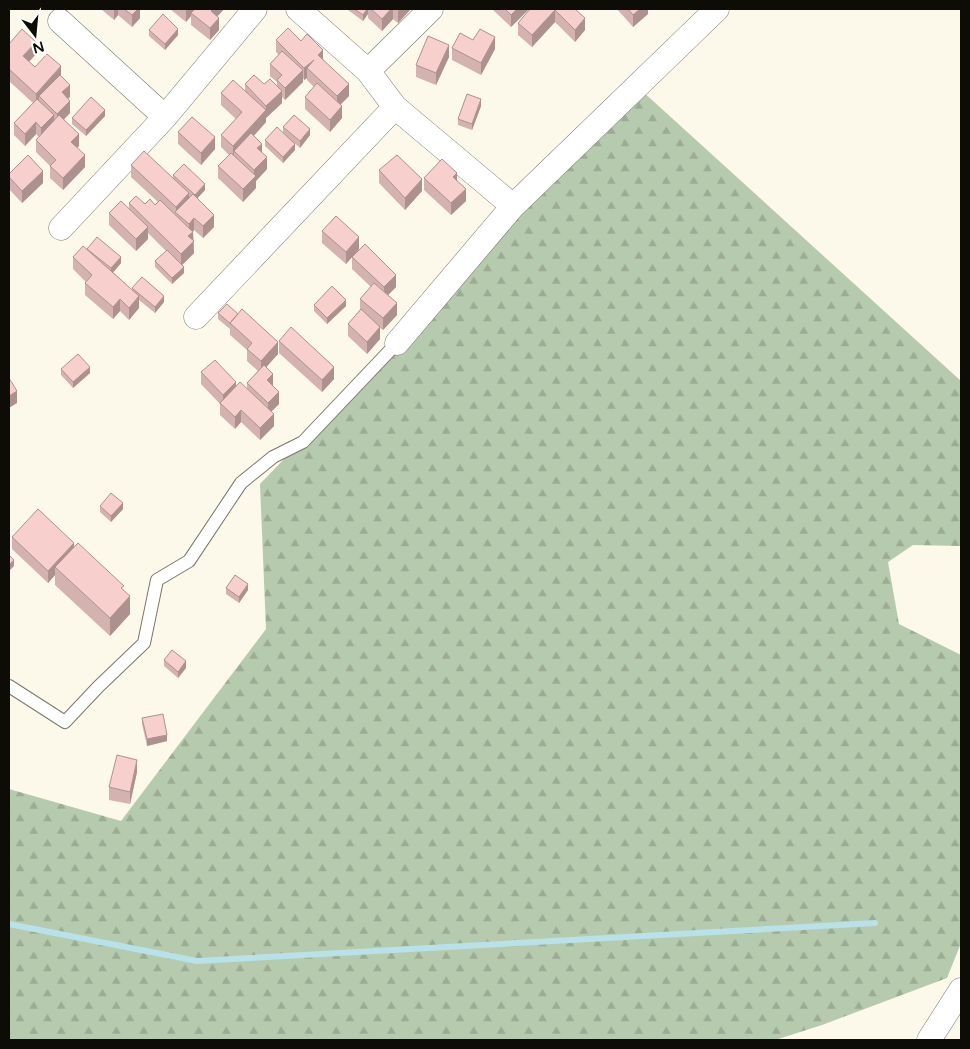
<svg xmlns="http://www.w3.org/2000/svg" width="970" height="1049" font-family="'Varela Round',sans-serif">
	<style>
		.forest { fill: url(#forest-firs) }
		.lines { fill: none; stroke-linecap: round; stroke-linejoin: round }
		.stream { stroke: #b8e1ea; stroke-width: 6 }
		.lane-casing { stroke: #7b776b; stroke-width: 14 }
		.street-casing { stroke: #7b776b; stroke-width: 25 }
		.lane { stroke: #fff; stroke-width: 12 }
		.street { stroke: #fff; stroke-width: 24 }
		.wall { fill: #d4b2af }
		.shaded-wall { fill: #ad918f }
		.building { fill: #f7cfcc; stroke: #ad918f }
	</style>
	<defs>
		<pattern id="forest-firs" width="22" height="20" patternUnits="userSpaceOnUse" patternTransform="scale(1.25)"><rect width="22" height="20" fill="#b6caad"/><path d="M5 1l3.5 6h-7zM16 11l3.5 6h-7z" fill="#9bac93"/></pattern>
	</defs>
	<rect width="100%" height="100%" fill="#fcf8ea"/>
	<!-- forest -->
	<path class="forest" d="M641,90L961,381V546L913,545L888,562L899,624L961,655V943L947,978L822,1025L775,1040H9V789L121,821L266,629L260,484Z"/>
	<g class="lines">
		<!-- stream -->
		<path class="stream" d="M9,924L197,961L875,923"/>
		<defs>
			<path id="lane" d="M9,686L65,722L98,687L144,643L157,580L189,561L241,483L273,457L303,442L397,343"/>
			<path id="street" d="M298,9L368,71
				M431,9L368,71L395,107L513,206L717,9
				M60,21L165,117
				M61,228L165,117L255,9
				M196,317L395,107
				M397,343L513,206
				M929,1040L961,990"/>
		</defs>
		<!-- lane casing -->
		<use href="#lane" class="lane-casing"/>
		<!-- street casing -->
		<use href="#street" class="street-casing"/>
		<!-- lane -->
		<use href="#lane" class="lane"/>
		<!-- street -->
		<use href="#street" class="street"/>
	</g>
	<!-- wall -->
	<path class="wall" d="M101,9H140V18L132,27L118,15L114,20Z
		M170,9H224L217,17L219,30L210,40L191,25V16L186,22Z
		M348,9H410V10L398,23L393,19L382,31L368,18V14L363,21L348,10Z
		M492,9H529L511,27Z
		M530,9H575L585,30L575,42L555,22L532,47L518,35V23Z
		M617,9H648V14L633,27Z
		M149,30L178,35L165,50L149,36Z
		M276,40L301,41L323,59L349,96L340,105L342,118L330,132L305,109V97L314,87L307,80V78L304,80L303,78V82L285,100L282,97V103L266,118V122L254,136L262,153L267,169L256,181V188L243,202L218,178V166L229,155L221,147V135L236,119L221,105V93L245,90V84H264L277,86V82L270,76V64L279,55L276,52Z
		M473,40L495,49L481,75L452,60V48Z
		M9,44L36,54L29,62L35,67L61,76L70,97L68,98L70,113L64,119L79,146L77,148L85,167L63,190L50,178V166L36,152V140L39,137L36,134L25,146L14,135V123L33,103L9,81Z
		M449,57L436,85L416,77V65Z
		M481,106L472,130L458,125V119Z
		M105,116L86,136L72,124V118Z
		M283,127L310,135L300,148L292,141L295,150L283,163L265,146V140L283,133Z
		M178,132L215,149L201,165L178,144Z
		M131,165L173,178V175L205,190L197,198L214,227L203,238L194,230L193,232L194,253L182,265L184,273L172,284L155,267V261L166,251L148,233V239L136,251L109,225V213L129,209V203L155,205L158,202L131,177Z
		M379,170L422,191L405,210L379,183Z
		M9,174L43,183L22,203L9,189Z
		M424,178L457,180L466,201L451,215L424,190Z
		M322,231L359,249L346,264L322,243Z
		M87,249L121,263L113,272L132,290V288L164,302L155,313L139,300V308L129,320L120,311L113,319L85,295V283L86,282L73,269V257Z
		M352,257L396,287L388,295L397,315L383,330L380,328V339L367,354L348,336V324L360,310V299L371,287L352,269Z
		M314,305L346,306L327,324L314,311Z
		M218,313L278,354L266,367L279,404L271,411L274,426L260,440L241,422L235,429L220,415V404L201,384V372L236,386L247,388V383L258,371L247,361V350L230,335V329L218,319Z
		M279,341L334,379L322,392L279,353Z
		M61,369L90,373L73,388L61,375Z
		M100,506L123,509L111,522L100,512Z
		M12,537L74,547L124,591L130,614L110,636L55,585V575L48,583L12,549Z
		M226,588L248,590L239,603L226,594Z
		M164,660L186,668L178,678L164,666Z
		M142,718L167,741L147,746L142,724Z
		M137,772L130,804L109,800V787Z"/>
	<!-- shaded-wall -->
	<path class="shaded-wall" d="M114,9H118V15L114,20Z
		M138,9H140V18L132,27V15Z
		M187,9H197L191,13V16L186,22V10Z
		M213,9H224L211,23V11Z
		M367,9H368V14L363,21V15Z
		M391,9H393V19L382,31V19Z
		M400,9H410V10L398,23V11Z
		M517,9H529L511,27V15Z
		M640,9H648V14L633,27V15Z
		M555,10V22L532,47V35Z
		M219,18V30L210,40V28Z
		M585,18V30L575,42V30Z
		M178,29V35L165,50V44Z
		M495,37V49L481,75V63Z
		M36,42V54L23,68V56Z
		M449,45V57L436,85V73Z
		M323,50V62L318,55Z
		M314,60L307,68V78L304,80V68Z
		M61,66V78L39,96V102L36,106V94Z
		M303,70V82L285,100V88Z
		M349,84V96L337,108V96Z
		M70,85V97L62,104V92Z
		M282,91V103L266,118V122L237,154L234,151V157L233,158V146L266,110V106Z
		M481,99V106L472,130V124Z
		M70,101V113L57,126V114Z
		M342,106V118L330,132V120Z
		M105,110V116L86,136V130Z
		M54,115V127L41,140V128Z
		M36,122V134L25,146V134Z
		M310,129V135L300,148V141Z
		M79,134V146L71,154V142Z
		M215,137V149L201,165V153Z
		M262,144V156L257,148Z
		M295,144V150L283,163V157Z
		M85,155V167L63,190V178Z
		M267,157V169L256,181V188L243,202V189L254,177V170Z
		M43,171V183L22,203V191Z
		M457,173V185L453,177Z
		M422,179V191L405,210V198Z
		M205,184V190L195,201V195Z
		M466,189V201L451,215V203Z
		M189,193V205L176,212V207Z
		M214,215V227L203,238V226Z
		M194,218V230L189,236V224Z
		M148,227V239L136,251V239Z
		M193,232L194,253L181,266V254L188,236Z
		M359,237V249L346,264V252Z
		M121,257V263L111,275V268Z
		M184,267V273L172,284V278Z
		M396,275V287L384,299V287Z
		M139,296V308L129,320V308Z
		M164,296V302L155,313V307Z
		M120,299V311L113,319V307Z
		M346,300V306L327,324V318Z
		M397,303V315L383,330V318Z
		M380,327V339L367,354V342Z
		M278,342V354L261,373V361Z
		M90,367V373L73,388V382Z
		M334,367V379L322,392V380Z
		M273,374V386L267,380Z
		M236,382V395L223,406V395Z
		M17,391V403L9,408V396Z
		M279,392V404L268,415V403Z
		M241,410V422L235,429V417Z
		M274,414V426L260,440V428Z
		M123,503V509L111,522V516Z
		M74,543V555L55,567V575L48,583V571Z
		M14,560V566L9,571V565Z
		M248,584V590L239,603V597Z
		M130,596V614L110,636V618Z
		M186,661V668L178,678V672Z
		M167,735V741L147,746V739Z
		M137,760V772L130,804V792Z"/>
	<!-- building -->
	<path class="building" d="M124,9H138L132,15Z
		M195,9H213L211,11L219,18L210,28L191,13Z
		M354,9H367L363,15Z
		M371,9H391L382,19Z
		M505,9H517L511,15Z
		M530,9H575L585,18L575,30L555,10L532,35L518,23Z
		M628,9H640L633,15Z
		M163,14L178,29L165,44L149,30Z
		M288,28L301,41L307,34L323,50L318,55L349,84L337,96L307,68L314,60L304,68L276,40Z
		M22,29L36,42L23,56L35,67L47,54L61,66L36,94L9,69V44Z
		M480,29L495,37L481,63L452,48L460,33L473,40Z
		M428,36L449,45L436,73L416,65Z
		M282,51L303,70L285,88L277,80L282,75L270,64Z
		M60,75L70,85L62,92L70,101L57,114L39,96Z
		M254,75L264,84L270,79L282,91L266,106L245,84Z
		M233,80L266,110L233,146L221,135L242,112L221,93Z
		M317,83L342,106L330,120L305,97Z
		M467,94L481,99L472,124L458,119Z
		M91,97L105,110L86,130L72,118Z
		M37,99L54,115L41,128L36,122L25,134L14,123Z
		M59,115L79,134L71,142L85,155L63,178L50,166L56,160L36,140Z
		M294,115L310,129L300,141L283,127Z
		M192,117L215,137L201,153L178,132Z
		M277,127L295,144L283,157L265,140Z
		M251,133L262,144L257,148L267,157L254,170L234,151Z
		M144,151L189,193L176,207L131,165Z
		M231,153L256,176L243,189L218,166Z
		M28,155L43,171L22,191L9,177V174Z
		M397,155L422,179L405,198L379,170Z
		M442,159L457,173L453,177L466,189L451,203L424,178Z
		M184,164L205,184L195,195L173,175Z
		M193,194L214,215L203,226L194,218L189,224L175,212Z
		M136,196L145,204L150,199L155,205L160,200L193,232L188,236L194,241L181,254L129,203Z
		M121,201L148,227L136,239L109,213Z
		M336,216L359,237L346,252L322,231Z
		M97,237L121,257L111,268L87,249Z
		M365,244L396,275L384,287L352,257Z
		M83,246L139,296L129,308L120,299L113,307L85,283L92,275L73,257Z
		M167,250L184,267L172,278L155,261Z
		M142,277L164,296L155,307L132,288Z
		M374,283L397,303L383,318L360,299Z
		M332,286L346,300L327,318L314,305Z
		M227,304L238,314L230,323L232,325L218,313Z
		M242,309L278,342L261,361L247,349L252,343L230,323Z
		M361,309L380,327L367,342L348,324Z
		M291,327L334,367L322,380L279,341Z
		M78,354L90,367L73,382L61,369Z
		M215,360L236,382L223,395L201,372Z
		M264,365L273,374L267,380L279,392L268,403L247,383Z
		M9,378L17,391L9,396Z
		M240,382L274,414L260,428L241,410L235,417L220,403Z
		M111,493L123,503L111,516L100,506Z
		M38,509L74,543L48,571L12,537Z
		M78,543L124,586L121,588L130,596L110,618L55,567Z
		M9,555L14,560L9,565Z
		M235,575L248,584L239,597L226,588Z
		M172,650L186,661L178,672L164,660Z
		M163,714L167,735L147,739L142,718Z
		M117,755L137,760L130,792L109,787Z"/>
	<!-- border -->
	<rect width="970" height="1049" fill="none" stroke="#0d0c07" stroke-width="20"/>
	<!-- north arrow -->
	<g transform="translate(35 35) rotate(164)" stroke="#ffffff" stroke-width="4" paint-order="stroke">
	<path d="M0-4L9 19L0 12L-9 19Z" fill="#0d0c07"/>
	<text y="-8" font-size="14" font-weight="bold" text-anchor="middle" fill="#0d0c07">N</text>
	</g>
</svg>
